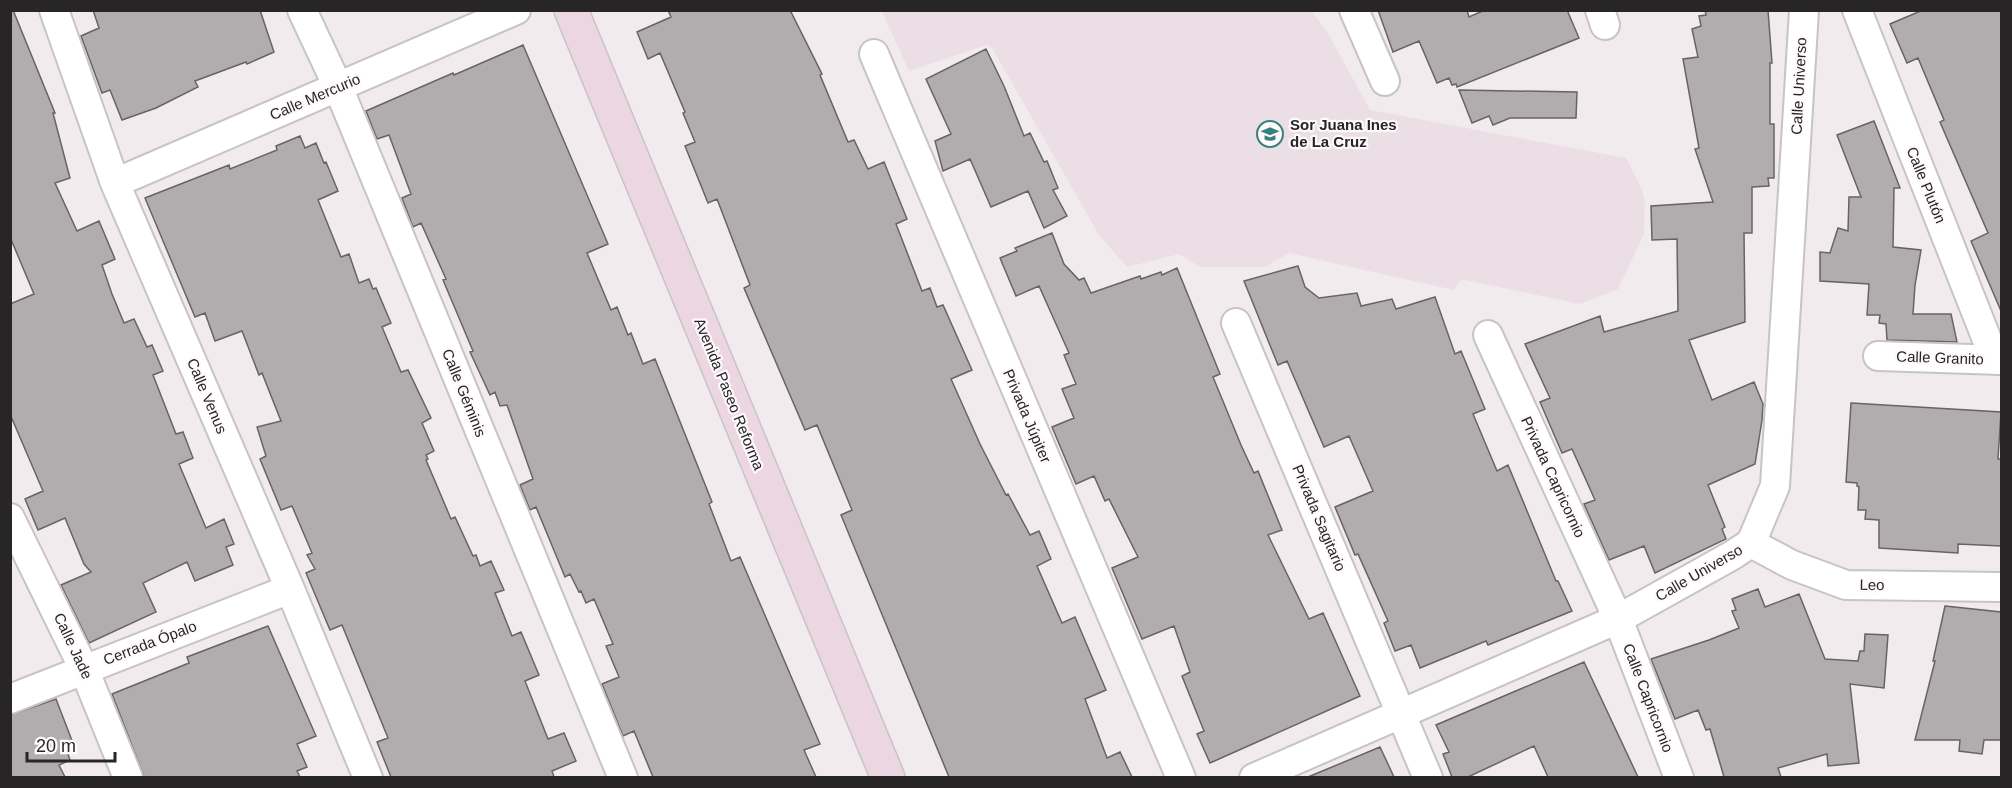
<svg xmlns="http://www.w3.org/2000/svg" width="2012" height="788" font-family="Helvetica,sans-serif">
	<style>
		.built { fill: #ebdee5 }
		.building { fill: #b1acae; stroke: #686365; stroke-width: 1.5 }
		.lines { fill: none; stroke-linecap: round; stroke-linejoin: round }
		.minor-casing { stroke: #c8c3c5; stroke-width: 32 }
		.secondary-casing { stroke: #c8c3c5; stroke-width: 36 }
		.minor { stroke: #fff; stroke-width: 28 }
		.secondary { stroke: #ecd6e2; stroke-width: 33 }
		.labels { text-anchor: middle; stroke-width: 4.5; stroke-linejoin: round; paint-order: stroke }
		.street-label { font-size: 15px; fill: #272526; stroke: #fef9fb }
		.poi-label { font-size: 15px; font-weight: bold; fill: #272526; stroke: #fef9fb; text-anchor: start }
	</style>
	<rect width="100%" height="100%" fill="#f1ebee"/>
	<!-- built -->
	<path class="built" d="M882,11H1312L1330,37L1370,110L1626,158L1642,190L1645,202L1644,234L1618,289L1580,304L1461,279L1454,290L1289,253L1265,267H1200L1179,254L1127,267L1099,235L992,48L987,45L909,71Z"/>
	<!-- building -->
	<path class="building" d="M10,10H13L55,113H53L70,178L55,183L77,231L99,221L115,259L102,265L112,294L124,323L134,319L147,347L152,345L163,371L153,375L176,434L183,432L193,458L179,464L206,528L224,519L234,544L226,547L233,565L195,581L187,562L143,583L156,612L89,643L61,585L91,572L84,564L65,518L38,530L25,499L43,491L10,414V304L34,294L10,237Z
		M93,10H260L274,52L247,64L246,62L195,81L198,87L156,108L122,120L110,90L102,93L81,36L99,28Z
		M668,10H790L822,74L820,75L848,142L854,140L868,169L884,162L907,219L896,224L922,291L930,288L937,307L943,305L972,370L951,379L980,444L1006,495L1008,494L1030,535L1039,531L1051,559L1037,566L1062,623L1075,617L1106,690L1085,699L1107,758L1120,752L1132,777H949L841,515L852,510L817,425L805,430L744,288L750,285L717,199L708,203L685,146L695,142L683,113L685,112L660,53L648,59L637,32L671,17Z
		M1378,10H1467L1469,17L1485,10H1567L1579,38L1457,87L1456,84L1452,85L1449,78L1437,83L1419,41L1393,52Z
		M1705,10H1768L1772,63H1770V124H1774V178H1768L1769,186L1752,187V233H1744L1745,322L1689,340L1712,400L1754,382L1763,404L1762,420L1755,464L1708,485L1725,527L1722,529L1726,539L1655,573L1644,546L1609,560L1584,504L1595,500L1572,449L1562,453L1540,402L1550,398L1525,344L1600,316L1604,332L1678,311L1677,239L1652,240L1651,206L1713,202L1695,149L1699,148L1683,59L1698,57L1692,29L1701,26L1699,16L1706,15Z
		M1923,10H2001V311L1971,241L1988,233L1940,122L1944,120L1918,58L1907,63L1890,24Z
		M523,45L608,244L587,253L611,310L617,307L628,335L631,333L643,364L655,359L712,502L709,504L731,561L740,557L820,744L804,750L816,777H653L634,731L623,736L602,684L619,677L606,646L613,644L594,599L586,603L581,591L579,592L570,574L565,577L536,507L530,510L520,485L533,479L507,405L500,406L495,392L490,395L470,352L473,351L443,280L446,279L421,223L413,227L402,198L411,194L389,135L377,139L366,111L453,73L454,75Z
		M986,49L1004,86L1024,136L1030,133L1044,162L1047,161L1058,188L1053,190L1067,216L1044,228L1028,191L991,207L970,159L943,171L935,141L951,134L926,79Z
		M1459,90L1577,92L1576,118H1510L1493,125L1489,116L1472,123Z
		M1874,121L1900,188H1894L1893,247L1921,250L1915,285L1913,314H1951L1957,342L1887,340L1886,324L1879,323L1880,315H1867L1869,284L1820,281V252L1830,253L1838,228L1848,231L1849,197H1861L1837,135Z
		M300,136L305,148L316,143L324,163L326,162L338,191L318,200L341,257L349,254L359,283L369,279L373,289L376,288L391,323L382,327L401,372L408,370L431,418L422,423L434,451L426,455L428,459L426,460L451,519L455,517L473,556L476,555L480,566L491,561L504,590L495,593L512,636L521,632L539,675L525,681L548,739L564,733L576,761L552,771L554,777H391L377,742L388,738L342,625L330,630L306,573L315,569L307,555L312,553L292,506L281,510L260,459L266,456L257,427L281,421L262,373L259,375L242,331L215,341L205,313L195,317L145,198L229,165L230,169L277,150L276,146Z
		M1052,233L1064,264L1079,280L1084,278L1091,293L1140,276L1141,279L1161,272L1162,275L1177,268L1220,374L1213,377L1241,445L1254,473L1258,471L1282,530L1268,535L1309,619L1323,613L1360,696L1210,763L1197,734L1204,731L1182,676L1190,672L1174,626L1142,639L1112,568L1138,557L1109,499L1105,501L1094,476L1076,484L1052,427L1074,418L1062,389L1076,384L1064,355L1069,353L1039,286L1016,296L1000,258L1017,251L1015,248Z
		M1298,266L1305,287L1319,298L1357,293L1361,306L1392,299L1396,309L1435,297L1455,354L1461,351L1485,409L1473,414L1497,471L1508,465L1556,581H1558L1572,611L1488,645L1486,641L1420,668L1411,645L1395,651L1384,623L1388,621L1358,554L1355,555L1335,507L1373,491L1349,436L1324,447L1287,361L1278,365L1244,281Z
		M1851,403L2001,412L1998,459H2001V546L1958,544V553L1879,548V520L1865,519L1866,510H1858L1859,487L1857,486V483L1846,482Z
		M1758,589L1765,607L1799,594L1825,659L1858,661L1860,651H1864L1865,634L1888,635L1884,688L1850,684L1859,763L1828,766L1827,754L1778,768L1781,777H1724L1710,729L1706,730L1698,710L1675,719L1651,659L1709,640L1739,628L1732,611L1736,610L1732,599Z
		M1945,606L2001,612V740H1984L1982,754L1959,751L1960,740H1915L1935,661H1933Z
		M268,626L316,736L297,744L307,767L297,771L300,777H144L112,694L189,663L187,657Z
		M1584,662L1638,777H1548L1534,746L1468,777H1452L1443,754L1449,752L1436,725Z
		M56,699L76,751L68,754L70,760L59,765L65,777H10V715Z
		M1380,747L1394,777H1308Z"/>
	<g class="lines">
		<defs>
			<path id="minor" d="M54,10L115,183L290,589L368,778
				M302,10L338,87L623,778
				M1354,10L1385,81
				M1600,10L1605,25
				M1857,10L1995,360
				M874,54L1181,778
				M115,183L516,10
				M1236,323L1428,778
				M1488,335L1618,619L1679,778
				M1878,356L2002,360
				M10,518L84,669L128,778
				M1751,543L1792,565L1846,585L2002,587
				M10,699L290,589
				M1254,778L1618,619L1731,556L1751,543L1775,486L1804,10"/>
			<path id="secondary" d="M571,10L888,778"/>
		</defs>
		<!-- minor casing -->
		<use href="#minor" class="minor-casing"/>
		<!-- secondary casing -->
		<use href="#secondary" class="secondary-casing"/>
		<!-- minor -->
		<use href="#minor" class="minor"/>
		<!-- secondary -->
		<use href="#secondary" class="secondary"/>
	</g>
	<!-- icons -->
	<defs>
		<symbol id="school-ring" viewBox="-11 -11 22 22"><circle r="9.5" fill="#fef9fb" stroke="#38807f" stroke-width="1.5"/><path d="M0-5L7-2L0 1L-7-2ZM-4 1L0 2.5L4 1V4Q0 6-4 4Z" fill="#38807f"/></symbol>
	</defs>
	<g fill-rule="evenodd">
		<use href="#school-ring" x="1255" y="119" width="30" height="30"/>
	</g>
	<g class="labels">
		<!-- street labels -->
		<g class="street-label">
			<text transform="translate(1799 86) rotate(-87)" y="5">Calle Universo</text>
			<text transform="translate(315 97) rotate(-23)" y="5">Calle Mercurio</text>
			<text transform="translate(1926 185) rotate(68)" y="5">Calle Plutón</text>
			<text transform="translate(1940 358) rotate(2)" y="5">Calle Granito</text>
			<text transform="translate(464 393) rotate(68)" y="5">Calle Géminis</text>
			<text transform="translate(729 394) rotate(68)" y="5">Avenida Paseo Reforma</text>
			<text transform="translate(207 396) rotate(67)" y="5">Calle Venus</text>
			<text transform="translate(1027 416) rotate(67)" y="5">Privada Júpiter</text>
			<text transform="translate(1553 477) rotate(65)" y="5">Privada Capricornio</text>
			<text transform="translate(1319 518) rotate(67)" y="5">Privada Sagitario</text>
			<text transform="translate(1699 573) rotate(-30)" y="5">Calle Universo</text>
			<text transform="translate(1872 585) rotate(1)" y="5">Leo</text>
			<text transform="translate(150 643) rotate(-21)" y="5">Cerrada Ópalo</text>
			<text transform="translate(73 646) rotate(65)" y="5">Calle Jade</text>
			<text transform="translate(1648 698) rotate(69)" y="5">Calle Capricornio</text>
		</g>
		<!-- poi labels -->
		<g class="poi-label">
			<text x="1290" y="130">Sor Juana Ines<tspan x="1290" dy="17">de La Cruz</tspan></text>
		</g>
	</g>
	<!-- border -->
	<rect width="2012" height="788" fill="none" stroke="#272526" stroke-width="24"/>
	<!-- scale -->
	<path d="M27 752v9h88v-9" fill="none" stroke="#272526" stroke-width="3"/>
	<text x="36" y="752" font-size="18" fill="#272526" stroke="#fef9fb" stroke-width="4.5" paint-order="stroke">20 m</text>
</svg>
